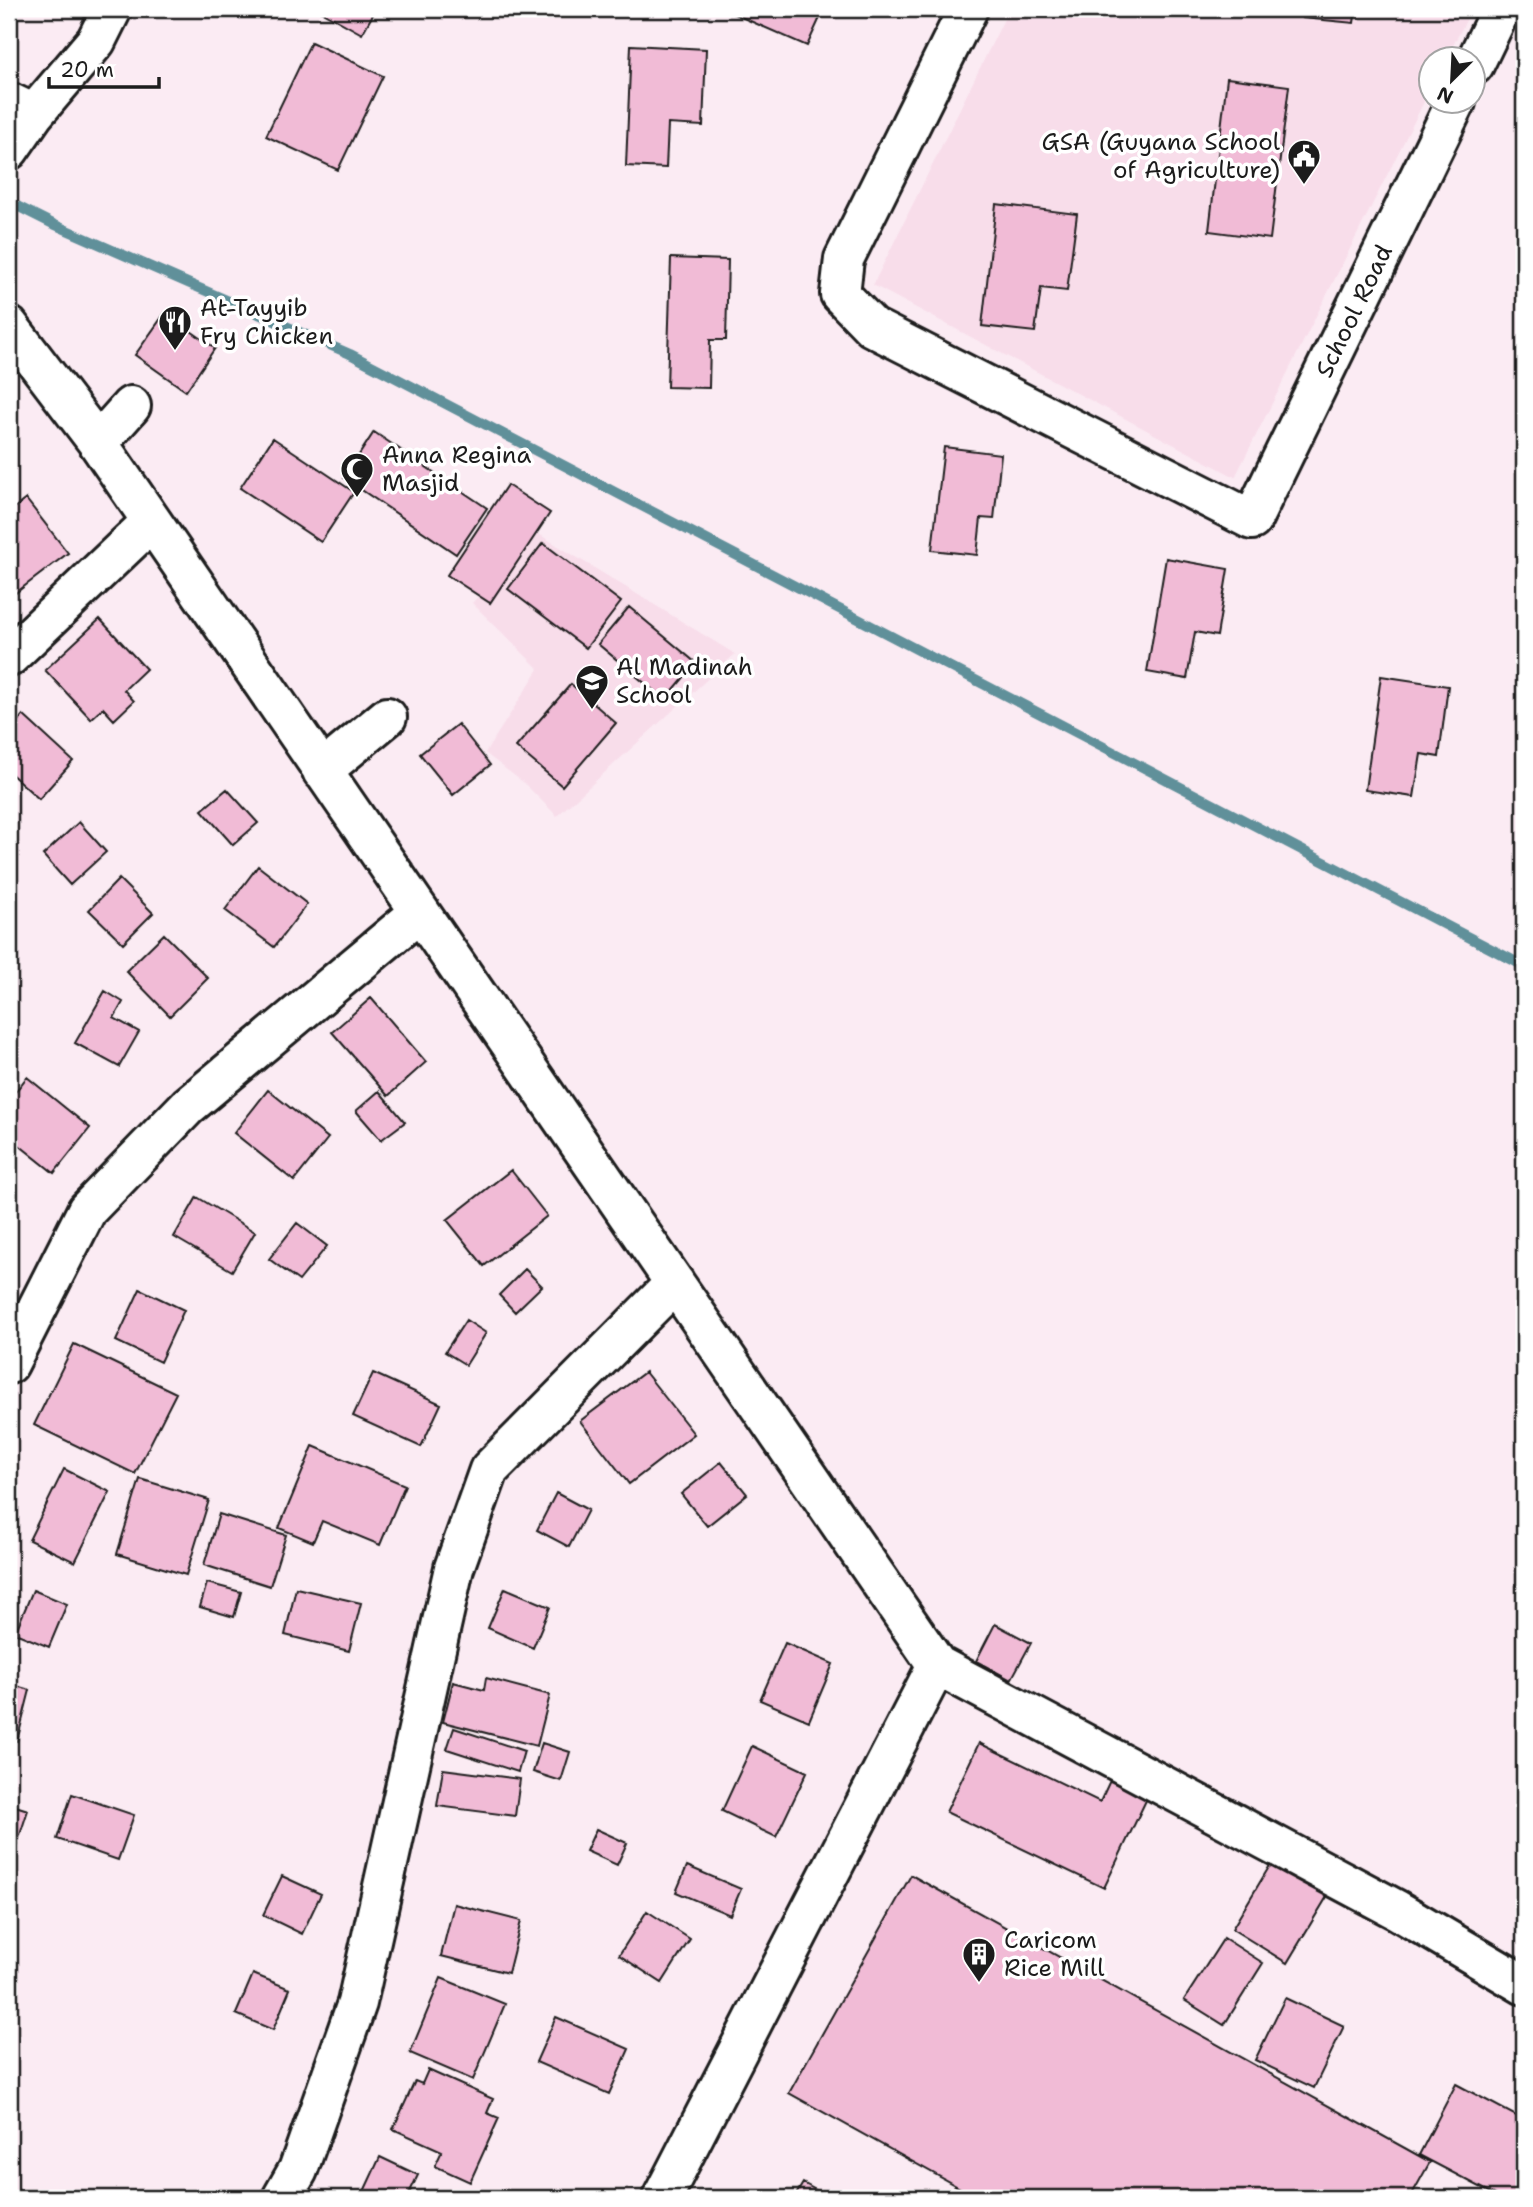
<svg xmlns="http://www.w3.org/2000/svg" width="1533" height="2207" font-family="'Shantell Sans',sans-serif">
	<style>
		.built { fill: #f8ddea }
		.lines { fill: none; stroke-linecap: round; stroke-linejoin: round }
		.stream { stroke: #61909a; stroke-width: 10 }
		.building { fill: #f1bbd6; stroke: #1c1c1c; stroke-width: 2 }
		.minor-casing { stroke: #1c1c1c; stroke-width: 44 }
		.minor { stroke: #fff; stroke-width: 38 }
		.labels { text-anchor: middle; stroke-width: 7; stroke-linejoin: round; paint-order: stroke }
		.poi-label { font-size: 24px; fill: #1c1c1c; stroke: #fff; text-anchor: start }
		.street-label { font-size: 24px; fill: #1c1c1c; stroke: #fff }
	</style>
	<rect width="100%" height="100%" fill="#fbebf3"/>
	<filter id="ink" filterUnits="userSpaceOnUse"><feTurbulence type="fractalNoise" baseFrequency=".0143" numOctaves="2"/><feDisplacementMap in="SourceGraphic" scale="14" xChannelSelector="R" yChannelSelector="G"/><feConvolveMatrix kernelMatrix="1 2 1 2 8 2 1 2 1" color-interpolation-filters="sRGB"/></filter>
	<g filter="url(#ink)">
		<!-- built -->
		<path class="built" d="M1009,9H1472L1446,59L1432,60L1431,88L1235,477L873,285Z
			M537,533L735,654L557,816L524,783L485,753L539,669L472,603Z"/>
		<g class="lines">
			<!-- stream -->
			<path class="stream" d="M9,202L53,224L350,354L1524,966"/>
		</g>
		<!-- building -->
		<path class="building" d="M317,9H376L362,34Z
			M723,9H824L807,46Z
			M1304,9H1356L1354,23L1303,18Z
			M311,42L383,76L338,170L266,136Z
			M631,45L706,49L703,126L668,124L666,168L626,166Z
			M1227,78L1289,86L1270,239L1209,231Z
			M996,204L1077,214L1067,291L1041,288L1035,332L982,326Z
			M671,258L728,260L726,340H710L709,388L667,387Z
			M165,313L215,348L186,391L135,355Z
			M374,432L487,508L456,554L344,478Z
			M273,438L354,492L321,542L240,488Z
			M944,447L1001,454L994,519L981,518L977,555L932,550Z
			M507,485L550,513L490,603L447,575Z
			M26,499L68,553L9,598V512Z
			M543,543L621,602L586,648L508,589Z
			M1166,558L1228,569L1217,636L1195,632L1187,679L1147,672Z
			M629,607L696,663L665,700L598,644Z
			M100,619L146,669L124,690L134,701L114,720L103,708L91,719L45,670Z
			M1381,676L1448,686L1439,757L1421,754L1414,797L1365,790Z
			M571,684L616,723L562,786L516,747Z
			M23,715L73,761L39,799L9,772V731Z
			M458,724L490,765L453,795L420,754Z
			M227,789L258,823L233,845L202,810Z
			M79,822L106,852L70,885L43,855Z
			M258,866L307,904L274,947L225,910Z
			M119,879L153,913L123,943L89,910Z
			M164,934L208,978L170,1016L126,971Z
			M105,991L123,1002L114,1018L139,1032L119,1067L75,1043Z
			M371,998L426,1062L388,1096L332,1032Z
			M27,1077L90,1128L54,1173L9,1137V1100Z
			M268,1090L328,1138L294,1181L234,1133Z
			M379,1091L405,1122L381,1140L356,1111Z
			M511,1170L547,1216L484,1266L447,1220Z
			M197,1197L255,1232L232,1271L174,1237Z
			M297,1223L327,1246L299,1281L269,1259Z
			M525,1269L542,1286L515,1312L499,1295Z
			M140,1289L184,1310L160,1362L116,1341Z
			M466,1320L486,1333L466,1365L445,1352Z
			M74,1344L176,1393L135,1474L34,1425Z
			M645,1372L694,1434L629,1484L580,1421Z
			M373,1373L441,1404L421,1447L353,1416Z
			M313,1446L405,1485L380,1545L322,1521L313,1542L279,1528Z
			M721,1462L747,1494L707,1526L681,1494Z
			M64,1469L110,1492L75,1562L29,1540Z
			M140,1479L209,1500L186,1575L117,1554Z
			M556,1493L588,1510L569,1547L537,1530Z
			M219,1514L286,1535L270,1586L204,1565Z
			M207,1583L241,1592L234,1617L200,1607Z
			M296,1588L361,1603L349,1651L285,1635Z
			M505,1588L550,1607L533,1648L488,1628Z
			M33,1590L67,1604L49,1647L15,1633Z
			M995,1624L1031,1643L1011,1680L976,1661Z
			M785,1643L833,1664L809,1721L760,1700Z
			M486,1678L550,1695L537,1746L443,1722L453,1682L484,1690Z
			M9,1684L30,1690L17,1741L9,1739Z
			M454,1728L524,1751L518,1772L447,1749Z
			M542,1743L570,1752L561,1781L533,1772Z
			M979,1743L1100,1802L1113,1774L1150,1792L1104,1888L946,1812Z
			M752,1746L807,1772L776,1837L722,1811Z
			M443,1769L520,1779L515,1816L437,1806Z
			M72,1794L134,1815L118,1860L57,1839Z
			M9,1804L28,1810L17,1844L9,1841Z
			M596,1829L627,1843L617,1865L586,1851Z
			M1272,1862L1328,1895L1287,1963L1232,1929Z
			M687,1866L741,1889L730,1915L676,1892Z
			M911,1875L1430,2162L1410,2198H978L789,2093Z
			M282,1876L321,1894L302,1934L263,1915Z
			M454,1904L521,1921L508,1973L441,1956Z
			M647,1911L690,1939L662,1983L619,1955Z
			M1224,1938L1263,1963L1224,2025L1184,2000Z
			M253,1974L290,1989L273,2030L236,2014Z
			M441,1978L505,2004L473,2080L410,2053Z
			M1285,1998L1344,2026L1314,2088L1255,2060Z
			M556,2017L629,2049L609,2094L536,2062Z
			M428,2070L493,2099L487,2113L499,2118L470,2182L435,2166L442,2151L393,2129L415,2081L422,2084Z
			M1456,2084L1524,2120V2198H1501L1419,2155Z
			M380,2157L418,2175L407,2198H361Z
			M803,2183L830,2198H794Z"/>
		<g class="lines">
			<defs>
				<path id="minor" d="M968,9L844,259L840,294L872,327L1252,520L1456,102
					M1474,65L1501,9
					M9,102L34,114L96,41L112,9
					M9,150L34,114
					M9,326L98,443L937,1665L1397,1910L1524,1985
					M98,443L131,406
					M9,657L151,522
					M322,771L387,717
					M9,1364L87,1210L188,1106L420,912
					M282,2198L298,2170L357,2003L454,1568L489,1470L675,1283
					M662,2198L937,1665"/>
			</defs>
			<!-- minor casing -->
			<use href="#minor" class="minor-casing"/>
			<!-- minor -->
			<use href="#minor" class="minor"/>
		</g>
	</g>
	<!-- icons -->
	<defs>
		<symbol id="civic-pin" viewBox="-11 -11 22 30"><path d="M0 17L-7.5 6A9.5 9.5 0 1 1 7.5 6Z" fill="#1c1c1c" stroke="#fff"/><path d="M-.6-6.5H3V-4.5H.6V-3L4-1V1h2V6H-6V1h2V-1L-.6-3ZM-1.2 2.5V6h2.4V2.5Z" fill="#fff"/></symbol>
		<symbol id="restaurant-pin" viewBox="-11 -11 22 30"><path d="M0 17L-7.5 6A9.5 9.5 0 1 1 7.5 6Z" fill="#1c1c1c" stroke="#fff"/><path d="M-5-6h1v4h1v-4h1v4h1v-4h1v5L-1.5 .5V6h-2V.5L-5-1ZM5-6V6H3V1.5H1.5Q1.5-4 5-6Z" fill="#fff"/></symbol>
		<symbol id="mosque-pin" viewBox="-11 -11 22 30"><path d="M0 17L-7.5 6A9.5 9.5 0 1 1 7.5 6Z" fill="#1c1c1c" stroke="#fff"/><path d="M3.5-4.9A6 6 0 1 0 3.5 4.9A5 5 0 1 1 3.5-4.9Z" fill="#fff"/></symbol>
		<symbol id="school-pin" viewBox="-11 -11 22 30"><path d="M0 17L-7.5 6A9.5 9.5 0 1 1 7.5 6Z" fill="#1c1c1c" stroke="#fff"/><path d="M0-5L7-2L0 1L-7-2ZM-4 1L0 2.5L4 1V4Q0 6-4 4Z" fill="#fff"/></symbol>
		<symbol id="building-pin" viewBox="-11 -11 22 30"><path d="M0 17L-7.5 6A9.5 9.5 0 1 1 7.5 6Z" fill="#1c1c1c" stroke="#fff"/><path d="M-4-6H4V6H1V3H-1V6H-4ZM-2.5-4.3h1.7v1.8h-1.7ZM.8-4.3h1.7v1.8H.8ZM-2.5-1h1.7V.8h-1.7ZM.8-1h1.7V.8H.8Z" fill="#fff"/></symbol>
	</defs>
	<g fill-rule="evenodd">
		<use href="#civic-pin" x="1285" y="137" width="38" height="52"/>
		<use href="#restaurant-pin" x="156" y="303" width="38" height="52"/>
		<use href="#mosque-pin" x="338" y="450" width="38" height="52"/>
		<use href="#school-pin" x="573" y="662" width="38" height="52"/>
		<use href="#building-pin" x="960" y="1935" width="38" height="52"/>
	</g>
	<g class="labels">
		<!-- poi labels -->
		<g class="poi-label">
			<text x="1280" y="150" text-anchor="end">GSA (Guyana School<tspan x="1280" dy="28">of Agriculture)</tspan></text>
			<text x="200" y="316">At-Tayyib<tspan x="200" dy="28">Fry Chicken</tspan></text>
			<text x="382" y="463">Anna Regina<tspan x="382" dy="28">Masjid</tspan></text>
			<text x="616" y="675">Al Madinah<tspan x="616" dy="28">School</tspan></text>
			<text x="1004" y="1948">Caricom<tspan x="1004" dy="28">Rice Mill</tspan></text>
		</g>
		<!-- street labels -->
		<g class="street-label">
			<text transform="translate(1354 311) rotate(-64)" y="8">School Road</text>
		</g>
	</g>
	<!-- margin -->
	<rect width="1533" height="2207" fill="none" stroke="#fff" stroke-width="35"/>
	<rect x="18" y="18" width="1498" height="2172" fill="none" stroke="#1c1c1c" stroke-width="2.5" filter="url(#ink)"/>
	<!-- north arrow -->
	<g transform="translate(1452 80) rotate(204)"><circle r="33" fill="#ffffff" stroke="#a4a4a4" stroke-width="2"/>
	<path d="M0-5L12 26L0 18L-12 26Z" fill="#1c1c1c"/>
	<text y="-10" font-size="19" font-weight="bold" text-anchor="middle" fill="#1c1c1c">N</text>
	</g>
	<!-- scale -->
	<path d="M49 77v10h110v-10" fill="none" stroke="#1c1c1c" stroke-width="3.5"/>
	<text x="60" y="77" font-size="21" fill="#1c1c1c" stroke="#ffffff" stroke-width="5" paint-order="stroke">20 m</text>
</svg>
